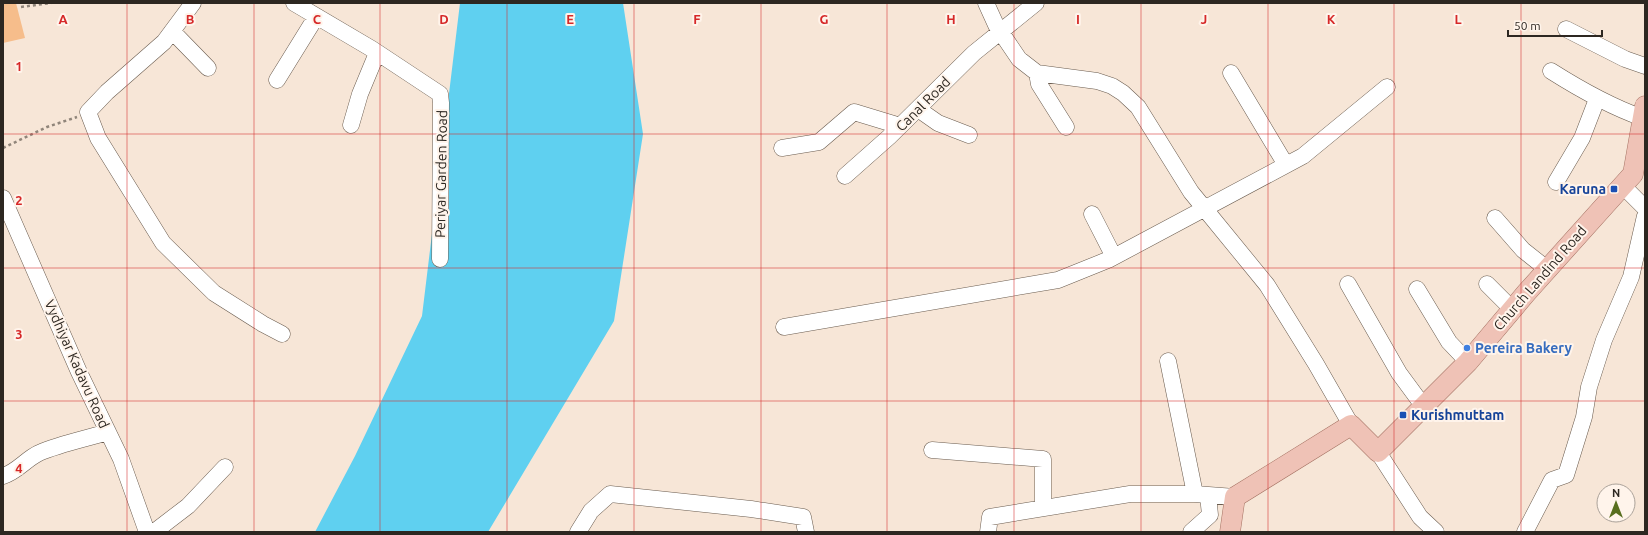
<svg xmlns="http://www.w3.org/2000/svg" width="1648" height="535" font-family="Ubuntu,sans-serif">
	<style>
		.green { fill: #f6bd8b }
		.water { fill: #5fd0f0 }
		.lines { fill: none; stroke-linecap: round; stroke-linejoin: round }
		.minor-casing { stroke: #6a5c4f; stroke-width: 17 }
		.major-casing { stroke: #a47162; stroke-width: 21 }
		.path { stroke: #90857a; stroke-width: 2.5; stroke-dasharray: 3 3; stroke-linecap: butt }
		.minor { stroke: #fff; stroke-width: 16 }
		.major { stroke: #efc2b6; stroke-width: 20 }
		.grid { fill: none; stroke: #d62828; stroke-width: 1; stroke-opacity: 0.55 }
		.transit-dot { fill: #1a4fb4; stroke: #fff4eb; stroke-width: 1.5 }
		.shop-dot { fill: #3f7fe0; stroke: #fff4eb; stroke-width: 1.5 }
		.labels { text-anchor: middle; stroke-width: 4; stroke-linejoin: round; paint-order: stroke }
		.street-label { font-size: 14px; fill: #2d2721; stroke: #fff4eb }
		.transit-label { font-size: 14px; font-weight: bold; fill: #164399; stroke: #fff4eb; text-anchor: end }
		.shop-label { font-size: 14px; font-weight: bold; fill: #366cbe; stroke: #fff4eb; text-anchor: start }
		.grid-label { font-size: 13px; text-anchor: middle; font-weight: bold; fill: #d62828; stroke: #fff4eb; stroke-width: 4; stroke-linejoin: round; paint-order: stroke }
	</style>
	<rect width="100%" height="100%" fill="#f7e6d7"/>
	<!-- green -->
	<path class="green" d="M3,3H16L25,38L3,43Z"/>
	<!-- water -->
	<path class="water" d="M460,3H623L643,134L614,321L488,532H315L355,456L422,316Z"/>
	<g class="lines">
		<defs>
			<path id="minor" d="M193,3L164,42L107,92L88,112L98,138L163,243L214,293L263,324L282,334
				M294,3L372,49L440,94L441,103L440,259
				M986,3L996,25L1019,59L1037,73L1097,81L1112,86L1123,93L1138,107L1191,192L1267,285L1316,364L1351,425
				M1566,29L1625,59L1645,66
				M172,31L208,68
				M1551,71C1581,90 1609,106 1643,118
				M1037,73L1039,84L1066,127
				M1231,73L1286,165
				M277,80L316,17
				M918,109L938,123L969,135
				M351,125L360,94L377,53
				M782,148L819,142L854,112L900,126
				M845,176L889,137L974,53L1036,3
				M1556,182L1582,138L1597,99
				M1622,185L1645,208
				M3,198L79,372L121,459L147,532
				M1092,214L1114,257
				M1495,218L1523,250L1547,269
				M1348,284L1399,373L1424,407
				M1487,284L1512,309
				M1417,289L1449,342L1468,362
				M784,327L1058,280L1110,259L1303,156L1387,87
				M1168,361L1195,494
				M932,450L1043,459V508
				M1378,452L1420,517L1436,532
				M3,476C17,472 26,459 39,453C60,444 85,439 108,432
				M154,532L188,506L225,467
				M578,532L591,511L610,494L751,509L803,517L806,532
				M988,532L990,517L1130,494H1195L1235,497
				M1191,532L1210,515L1208,495
				M1525,532L1552,480L1566,475L1584,417L1589,387L1604,340L1631,277L1645,216"/>
			<path id="major" d="M1230,532L1235,497L1351,425L1378,452L1468,362L1527,292L1633,174L1645,106"/>
		</defs>
		<!-- minor casing -->
		<use href="#minor" class="minor-casing"/>
		<!-- major casing -->
		<use href="#major" class="major-casing"/>
		<!-- path -->
		<path class="path" d="M21,7L51,3
			M3,148L47,127L77,117"/>
		<!-- minor -->
		<use href="#minor" class="minor"/>
		<!-- major -->
		<use href="#major" class="major"/>
	</g>
	<!-- grid -->
	<path class="grid" d="M127,3V532M254,3V532M380,3V532M507,3V532M634,3V532M761,3V532M887,3V532M1014,3V532M1141,3V532M1268,3V532M1394,3V532M1521,3V532M3,134H1645M3,268H1645M3,401H1645"/>
	<!-- markers -->
	<g class="transit-dot">
		<rect x="1610" y="185" width="8" height="8" rx="2"/>
		<rect x="1399" y="411" width="8" height="8" rx="2"/>
	</g>
	<circle class="shop-dot" cx="1467" cy="348" r="4"/>
	<g class="labels">
		<!-- street labels -->
		<g class="street-label">
			<text transform="translate(923 104) rotate(-45)" y="5">Canal Road</text>
			<text transform="translate(441 174) rotate(-89)" y="5">Periyar Garden Road</text>
			<text transform="translate(1540 278) rotate(-49)" y="5">Church Landind Road</text>
			<text transform="translate(77 364) rotate(66)" y="5">Vydhiyar Kadavu Road</text>
		</g>
		<!-- transit labels -->
		<g class="transit-label">
			<text x="1606" y="194">Karuna</text>
			<text x="1411" y="420" text-anchor="start">Kurishmuttam</text>
		</g>
		<!-- shop labels -->
		<g class="shop-label">
			<text x="1475" y="353">Pereira Bakery</text>
		</g>
	</g>
	<g class="grid-label">
		<text x="63" y="24">A</text>
		<text x="190" y="24">B</text>
		<text x="317" y="24">C</text>
		<text x="444" y="24">D</text>
		<text x="570" y="24">E</text>
		<text x="697" y="24">F</text>
		<text x="824" y="24">G</text>
		<text x="951" y="24">H</text>
		<text x="1078" y="24">I</text>
		<text x="1204" y="24">J</text>
		<text x="1331" y="24">K</text>
		<text x="1458" y="24">L</text>
		<text x="19" y="71">1</text>
		<text x="19" y="205">2</text>
		<text x="19" y="339">3</text>
		<text x="19" y="473">4</text>
	</g>
	<!-- border -->
	<rect width="1648" height="535" fill="none" stroke="#2d2721" stroke-width="8"/>
	<!-- north arrow -->
	<g transform="translate(1616 503)"><circle r="19" fill="#fff4eb" stroke="#aba29a"/>
	<path d="M0-3L7 15L0 10L-7 15Z" fill="#586e1e"/>
	<text y="-6" font-size="11" font-weight="bold" text-anchor="middle" fill="#2d2721">N</text>
	</g>
	<!-- scale -->
	<path d="M1508 30v6h94v-6" fill="none" stroke="#2d2721" stroke-width="2"/>
	<text x="1514" y="30" font-size="12" fill="#2d2721" stroke="#fff4eb" stroke-width="3" paint-order="stroke">50 m</text>
</svg>
